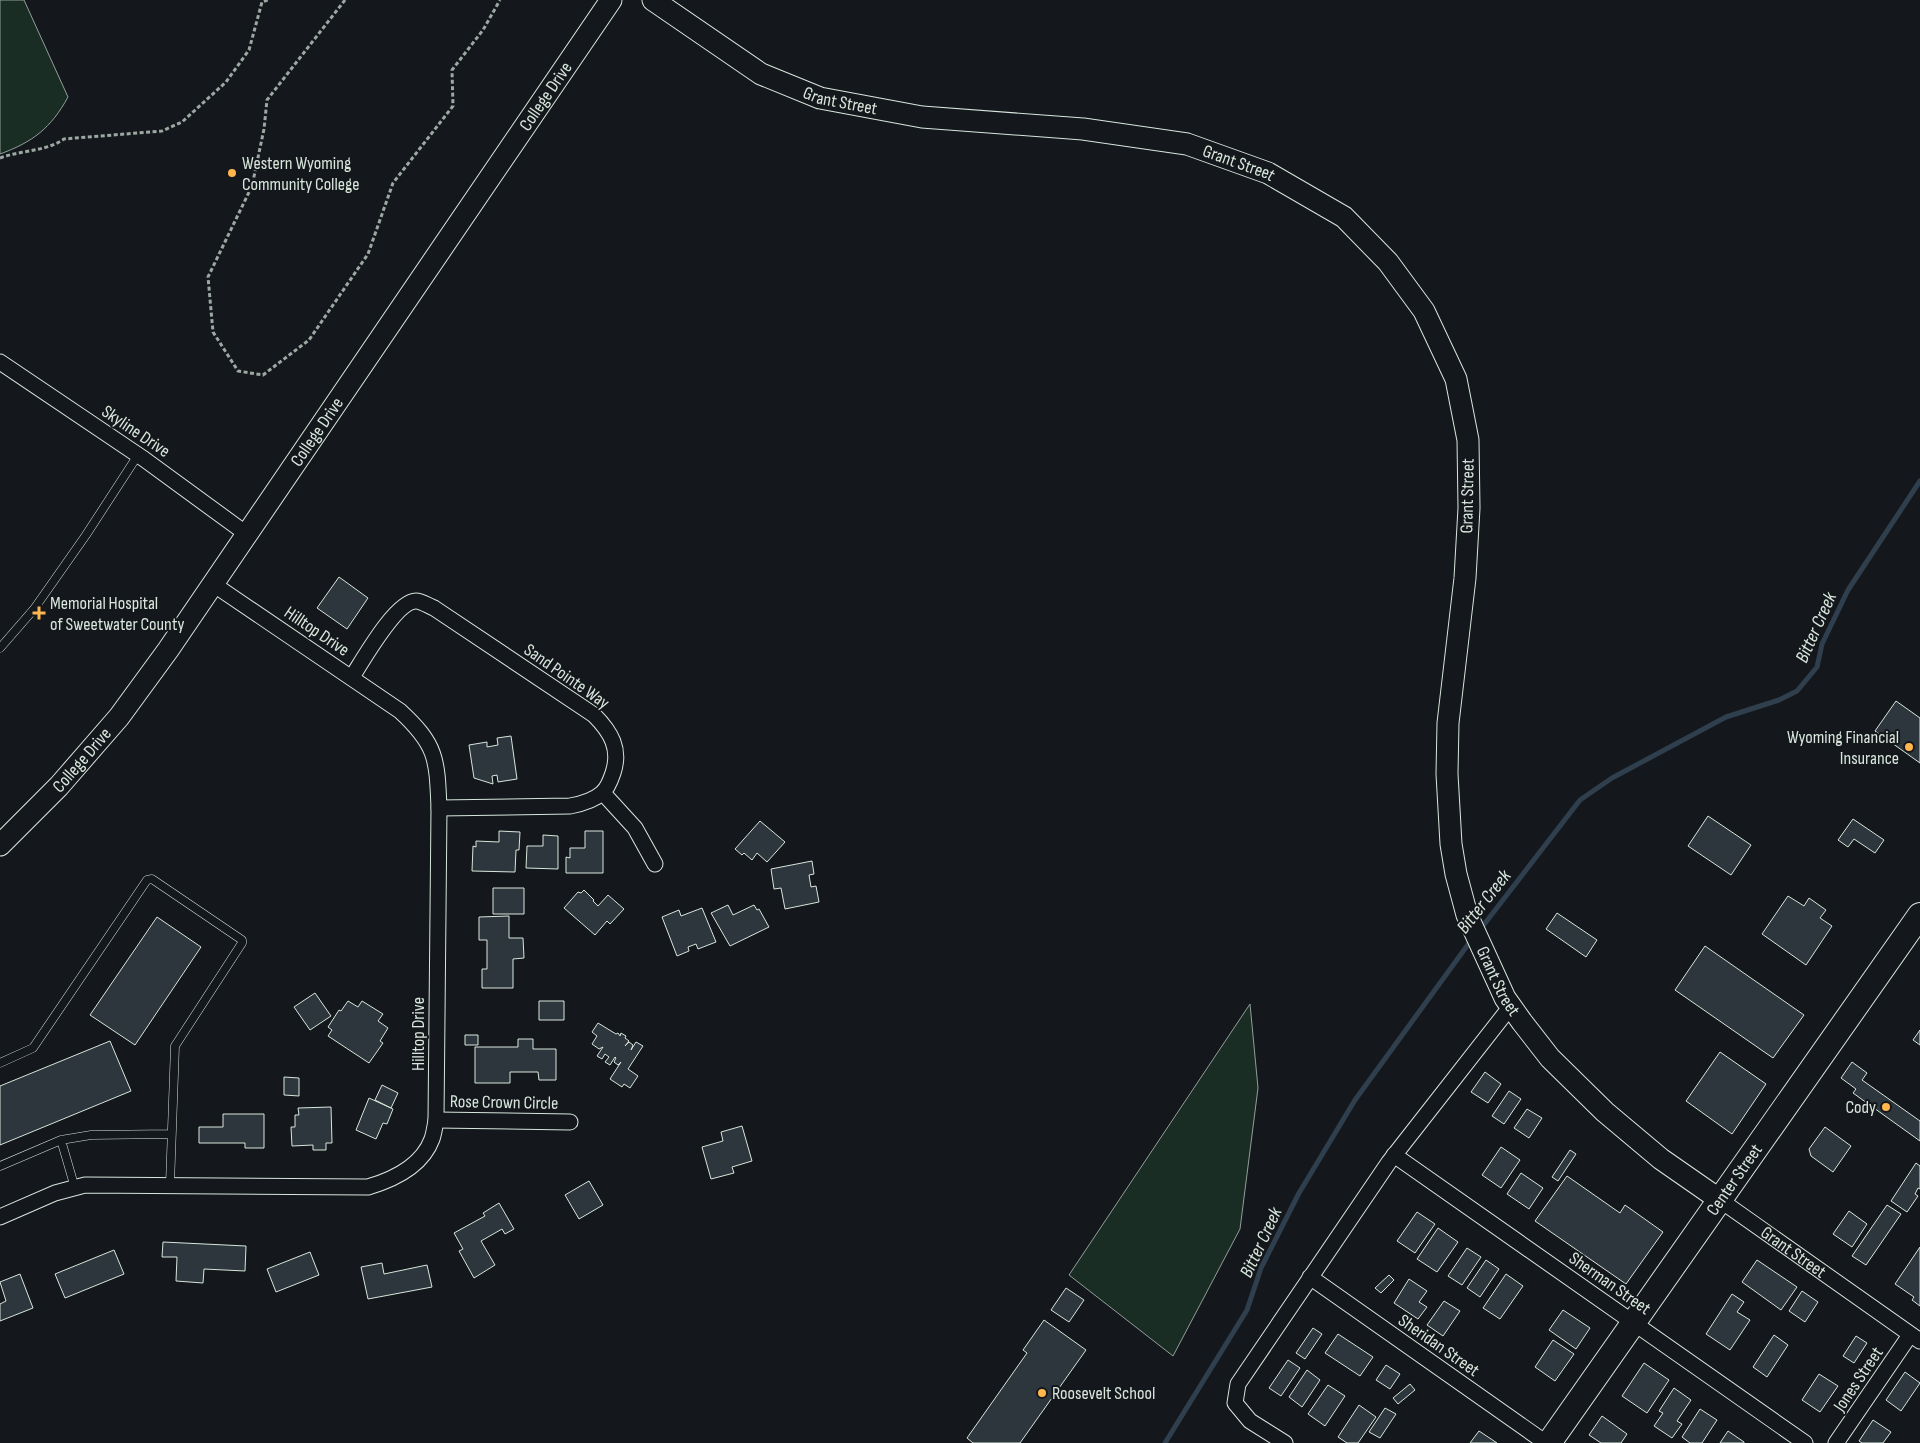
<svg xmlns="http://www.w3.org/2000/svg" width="1920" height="1443" font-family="'Sofia Sans Condensed',sans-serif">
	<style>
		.green { fill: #1a2d24; stroke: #939e99 }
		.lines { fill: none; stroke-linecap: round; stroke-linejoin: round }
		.stream { stroke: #2f3f4d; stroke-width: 5 }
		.building { fill: #2c363c; stroke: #d8e6dc }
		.service-casing { stroke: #d8e6dc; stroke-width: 9 }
		.minor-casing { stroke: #d8e6dc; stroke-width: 17 }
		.secondary-casing { stroke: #d8e6dc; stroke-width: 23 }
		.primary-casing { stroke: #d8e6dc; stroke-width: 26 }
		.path { stroke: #9da8a2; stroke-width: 3; stroke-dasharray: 4 2.5; stroke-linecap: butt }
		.service { stroke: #14181c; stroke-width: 8 }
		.minor { stroke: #14181c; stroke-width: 15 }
		.secondary { stroke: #14181c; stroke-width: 21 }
		.primary { stroke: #14181c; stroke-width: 24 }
		.poi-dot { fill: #ffb74d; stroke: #14181c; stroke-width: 2 }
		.labels { text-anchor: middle; stroke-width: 4; stroke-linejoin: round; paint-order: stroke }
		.street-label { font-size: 18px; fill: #d8e6dc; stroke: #14181c }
		.poi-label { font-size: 18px; fill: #d8e6dc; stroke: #14181c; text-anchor: start }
		.water-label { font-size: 19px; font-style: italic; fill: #d8e6dc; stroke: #14181c }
	</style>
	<rect width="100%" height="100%" fill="#14181c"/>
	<!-- green -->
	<path class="green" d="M0,0H24L68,97C51,128 33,142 0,154Z
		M1250,1004L1258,1088L1240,1229L1173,1356L1069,1275Z"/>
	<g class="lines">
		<!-- stream -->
		<path class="stream" d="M1479,931L1580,800L1612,778L1726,717L1779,700L1797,691L1817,667L1822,644L1848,590L1920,481
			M1165,1443L1247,1310L1261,1268L1299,1193L1355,1100L1472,939"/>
	</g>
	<!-- building -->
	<path class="building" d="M339,577L368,598L347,629L317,608Z
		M1896,701L1920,718V763L1875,731Z
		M511,736L517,779L498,782L497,775L492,776L493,784L474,778L469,745L487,742V747L498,745L497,738Z
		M1708,816L1751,845L1731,875L1688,846Z
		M1853,819L1884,840L1875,853L1854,839L1848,847L1838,840Z
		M760,821L785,842L767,862L757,853L752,860L744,853L742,855L735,849Z
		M499,831L520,832L519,850H516L515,872L472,871L473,846L476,847V841L499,842Z
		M585,831H603V873H566V857L570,858V848H585Z
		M543,835L558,836V869L526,868L527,846H543Z
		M812,861L814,874L809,875L811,887L816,886L819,902L785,909L781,888L774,889L771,869Z
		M493,888H524V914H493Z
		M584,890L594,900L593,901L598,906L608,895L624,909L610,924L607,921L595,935L564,908L578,892L581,893Z
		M1788,896L1804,906L1809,898L1826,910L1820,918L1832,926L1806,965L1762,934Z
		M728,905L733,915L754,905L757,910L759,909L769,927L730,946L711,913Z
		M702,908L716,942L698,949L696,944L688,947L689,951L677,956L662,917L679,910L681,916Z
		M1557,913L1597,940L1586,957L1546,929Z
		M509,916V938H523L524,958L513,959V988H482V969H487V940H479V917Z
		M157,917L201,947L135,1045L90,1015Z
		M1705,946L1804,1015L1773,1058L1675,990Z
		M315,993L331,1016L310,1030L294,1007Z
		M348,1001L358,1007L362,1001L383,1014L378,1021L388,1028L380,1041L383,1043L369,1063L328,1036L332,1030L328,1027L339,1010L341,1011Z
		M539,1001H564V1020H539Z
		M598,1023L616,1034L618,1033L620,1036L621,1033L626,1036L625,1038L629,1041L625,1046L629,1042L633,1045L631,1050L636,1042L643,1046L628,1069L638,1076L630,1088L624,1084L622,1087L610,1079L621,1062L618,1065L614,1062L616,1058L615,1057L610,1065L605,1062L609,1057L605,1054L602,1059L597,1056L603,1047L599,1049L592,1044L597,1036L592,1032Z
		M1920,1030V1045L1913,1040Z
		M465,1035H478V1045H465Z
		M518,1039H533V1049H556V1080H539L538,1072H510V1083H475V1047H518Z
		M110,1041L131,1091L0,1145V1086Z
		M1720,1052L1766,1084L1732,1134L1686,1101Z
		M1852,1062L1867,1073L1862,1080L1920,1121V1141L1853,1093L1856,1089L1841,1078Z
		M1485,1072L1501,1084L1488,1103L1471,1092Z
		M284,1077L299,1078V1096L284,1095Z
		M382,1085L398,1093L391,1108L375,1100Z
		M1509,1091L1521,1099L1504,1124L1492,1116Z
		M369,1098L393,1109L387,1124L383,1123L376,1139L356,1130Z
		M331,1107L332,1143H326V1150H313V1145L292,1146L291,1127H295V1115H299L298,1108Z
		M1527,1109L1542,1118L1529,1138L1514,1128Z
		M223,1114H264V1148H245V1143H199V1127H223Z
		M742,1126L752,1161L732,1167L734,1173L711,1179L702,1147L723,1141L721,1132Z
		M1825,1127L1851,1146L1833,1172L1811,1156L1809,1149Z
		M1501,1147L1520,1160L1501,1188L1482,1175Z
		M1570,1150L1576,1154L1558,1181L1552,1177Z
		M1916,1163L1920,1166V1189L1918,1188L1915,1194L1918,1196L1907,1212L1891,1201Z
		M1521,1173L1543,1188L1529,1209L1507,1194Z
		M1567,1176L1620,1213L1625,1205L1663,1232L1626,1284L1535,1221Z
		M589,1181L603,1205L579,1219L565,1195Z
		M499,1203L514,1229L505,1234L502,1229L481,1241L495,1265L474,1278L459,1251L463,1249L454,1233L485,1216L483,1213Z
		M1887,1205L1901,1214L1866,1265L1852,1256Z
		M1849,1211L1867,1224L1852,1247L1833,1234Z
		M1417,1212L1435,1224L1415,1253L1397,1241Z
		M1438,1228L1458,1242L1437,1272L1417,1259Z
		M163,1242L246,1246L245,1271L204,1269L203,1283L176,1281L177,1257H162Z
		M1920,1247V1306L1912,1300L1914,1297L1895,1284Z
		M1467,1248L1481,1257L1462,1285L1448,1276Z
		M114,1250L124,1274L65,1298L55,1274Z
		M310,1252L319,1275L276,1292L267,1269Z
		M1486,1260L1499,1269L1480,1297L1467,1288Z
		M1757,1260L1797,1287L1781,1310L1742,1282Z
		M382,1263L384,1274L427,1265L432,1287L368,1299L361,1267Z
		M20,1274L33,1308L0,1321V1304L6,1301L0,1282Z
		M1506,1274L1523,1286L1500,1319L1483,1308Z
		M1389,1275L1394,1280L1381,1293L1375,1288Z
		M1409,1279L1427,1291L1419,1302L1427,1307L1418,1319L1394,1303Z
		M1066,1288L1084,1300L1069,1322L1051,1310Z
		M1802,1291L1818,1302L1805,1322L1789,1311Z
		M1732,1294L1744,1302L1737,1312L1750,1320L1730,1350L1706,1334Z
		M1444,1301L1460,1311L1443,1336L1427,1325Z
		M1563,1310L1590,1328L1576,1349L1549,1330Z
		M1044,1320L1086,1350L1020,1443H973L967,1438L1027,1353L1023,1350Z
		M1313,1328L1322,1334L1305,1359L1296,1353Z
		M1338,1334L1373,1357L1360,1376L1325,1353Z
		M1774,1335L1788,1345L1767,1377L1753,1367Z
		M1856,1336L1867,1343L1854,1363L1843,1356Z
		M1553,1340L1574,1354L1555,1381L1535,1367Z
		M1288,1360L1300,1368L1281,1396L1269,1388Z
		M1644,1363L1669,1380L1647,1413L1622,1396Z
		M1386,1365L1400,1374L1390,1389L1376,1380Z
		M1307,1370L1320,1380L1302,1407L1289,1397Z
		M1905,1372L1920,1383L1901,1411L1886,1400Z
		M1819,1374L1838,1386L1820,1412L1802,1400Z
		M1410,1384L1415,1390L1398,1404L1393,1398Z
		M1328,1385L1345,1396L1325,1426L1308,1414Z
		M1674,1388L1691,1400L1677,1421L1682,1424L1672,1438L1654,1426L1663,1413L1659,1411Z
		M1359,1405L1376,1417L1358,1443H1347L1338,1437Z
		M1385,1408L1396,1414L1380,1438L1369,1432Z
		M1700,1409L1717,1420L1702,1443H1690L1682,1437Z
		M1602,1416L1627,1434L1621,1443H1601L1589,1435Z
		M1873,1420L1891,1432L1883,1443H1862L1859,1441Z
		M1479,1431L1497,1443H1470Z
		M1728,1431L1744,1442V1443H1720Z"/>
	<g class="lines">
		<defs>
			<path id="service" d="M0,648L34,609L86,535L138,455
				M0,1063L33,1048L147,880L152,879L242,940V943L175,1046L170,1184
				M61,1140L91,1135L171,1134
				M0,1166L61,1140L75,1188"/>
			<g id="minor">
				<path d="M0,362L144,459L248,535"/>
				<path d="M352,677C363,660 396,601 416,601C421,601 429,606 434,608L594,715C611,732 621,749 613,773C611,779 607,789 602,793C593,801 581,804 570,806L439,808"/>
				<path d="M603,793L635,828L655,864"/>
				<path d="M436,1120L570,1122"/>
				<path d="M1394,1155L1805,1443"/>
				<path id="s1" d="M1720,1200L1920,1341"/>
				<path d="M0,1217L55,1193L85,1185L368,1187C392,1180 422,1166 432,1139C434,1133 435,1126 436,1120L439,808C437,759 437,745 400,711L213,584"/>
				<path d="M1310,1277L1546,1443"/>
				<path d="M1285,1443L1250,1421L1235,1403L1238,1384L1389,1162L1511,1006"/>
				<path d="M1836,1443L1910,1335"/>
			</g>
			<g id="secondary">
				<path id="s2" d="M653,0L761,74L820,98L922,117L1083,129L1187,144L1268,173L1344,217L1388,262L1424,311L1456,379L1468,440L1469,508L1465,578L1448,723L1447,774L1451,844L1456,874L1467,915L1505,998L1522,1022L1550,1058L1605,1112L1661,1159L1720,1200"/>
				<path id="s3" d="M0,845L59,786L119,717L168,650L611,0"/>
			</g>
			<g id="primary">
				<path id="s4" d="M1549,1443L1920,915"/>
			</g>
		</defs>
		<!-- service casing -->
		<use href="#service" class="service-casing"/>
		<!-- minor casing -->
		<use href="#minor" class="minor-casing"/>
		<!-- secondary casing -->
		<use href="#secondary" class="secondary-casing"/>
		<!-- primary casing -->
		<use href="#primary" class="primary-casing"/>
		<!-- path -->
		<path class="path" d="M345,0L267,100L264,129L252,186L208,277L213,332L238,371L263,375L309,340L368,254L393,183L453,106L452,70L483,30L500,0
			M0,158C21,150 45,152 64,139L162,131L182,122L226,82L249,50L262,2L268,0"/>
		<!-- service -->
		<use href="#service" class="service"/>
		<!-- minor -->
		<use href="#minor" class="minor"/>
		<!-- secondary -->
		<use href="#secondary" class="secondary"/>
		<!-- primary -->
		<use href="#primary" class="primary"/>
	</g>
	<!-- markers -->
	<g class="poi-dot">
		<circle cx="232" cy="173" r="5"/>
		<path d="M36.5 605.5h5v5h5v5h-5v5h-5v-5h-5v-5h5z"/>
		<circle cx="1909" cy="747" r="5"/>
		<circle cx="1886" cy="1107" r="5"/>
		<circle cx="1042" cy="1393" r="5"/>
	</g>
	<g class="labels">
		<!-- street labels -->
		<g class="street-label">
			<text dy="6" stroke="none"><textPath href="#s3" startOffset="928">College Drive</textPath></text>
			<text dy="6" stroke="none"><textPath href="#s2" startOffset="215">Grant Street</textPath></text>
			<text dy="6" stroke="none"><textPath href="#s2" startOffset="620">Grant Street</textPath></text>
			<text transform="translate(136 431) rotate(34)" y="6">Skyline Drive</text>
			<text dy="6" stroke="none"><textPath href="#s3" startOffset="522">College Drive</textPath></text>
			<text transform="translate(1467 496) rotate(-89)" y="6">Grant Street</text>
			<text transform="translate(317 631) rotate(34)" y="6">Hilltop Drive</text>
			<text transform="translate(567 676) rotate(35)" y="6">Sand Pointe Way</text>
			<text dy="6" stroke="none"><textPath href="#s3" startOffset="118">College Drive</textPath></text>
			<text dy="6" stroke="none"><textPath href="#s2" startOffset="1551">Grant Street</textPath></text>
			<text transform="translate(418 1034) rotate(-90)" y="6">Hilltop Drive</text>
			<text transform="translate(504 1102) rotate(1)" y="6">Rose Crown Circle</text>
			<text dy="6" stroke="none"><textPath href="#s4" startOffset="322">Center Street</textPath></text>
			<text dy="6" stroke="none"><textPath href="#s1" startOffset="90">Grant Street</textPath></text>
			<text transform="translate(1610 1283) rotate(35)" y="6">Sherman Street</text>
			<text transform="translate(1439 1345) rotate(35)" y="6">Sheridan Street</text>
			<text transform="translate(1858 1379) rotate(-56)" y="6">Jones Street</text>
		</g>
		<!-- poi labels -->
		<g class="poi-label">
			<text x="242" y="169">Western Wyoming<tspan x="242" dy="21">Community College</tspan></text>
			<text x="50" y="609">Memorial Hospital<tspan x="50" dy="21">of Sweetwater County</tspan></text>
			<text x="1899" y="743" text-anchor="end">Wyoming Financial<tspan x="1899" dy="21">Insurance</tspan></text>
			<text x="1876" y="1113" text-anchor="end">Cody</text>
			<text x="1052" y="1399">Roosevelt School</text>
		</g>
		<!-- water labels -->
		<g class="water-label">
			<text transform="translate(1815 627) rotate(-66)" y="7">Bitter Creek</text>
			<text transform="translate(1483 901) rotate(-52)" y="7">Bitter Creek</text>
			<text transform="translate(1260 1242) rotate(-65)" y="7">Bitter Creek</text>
		</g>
	</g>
</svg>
